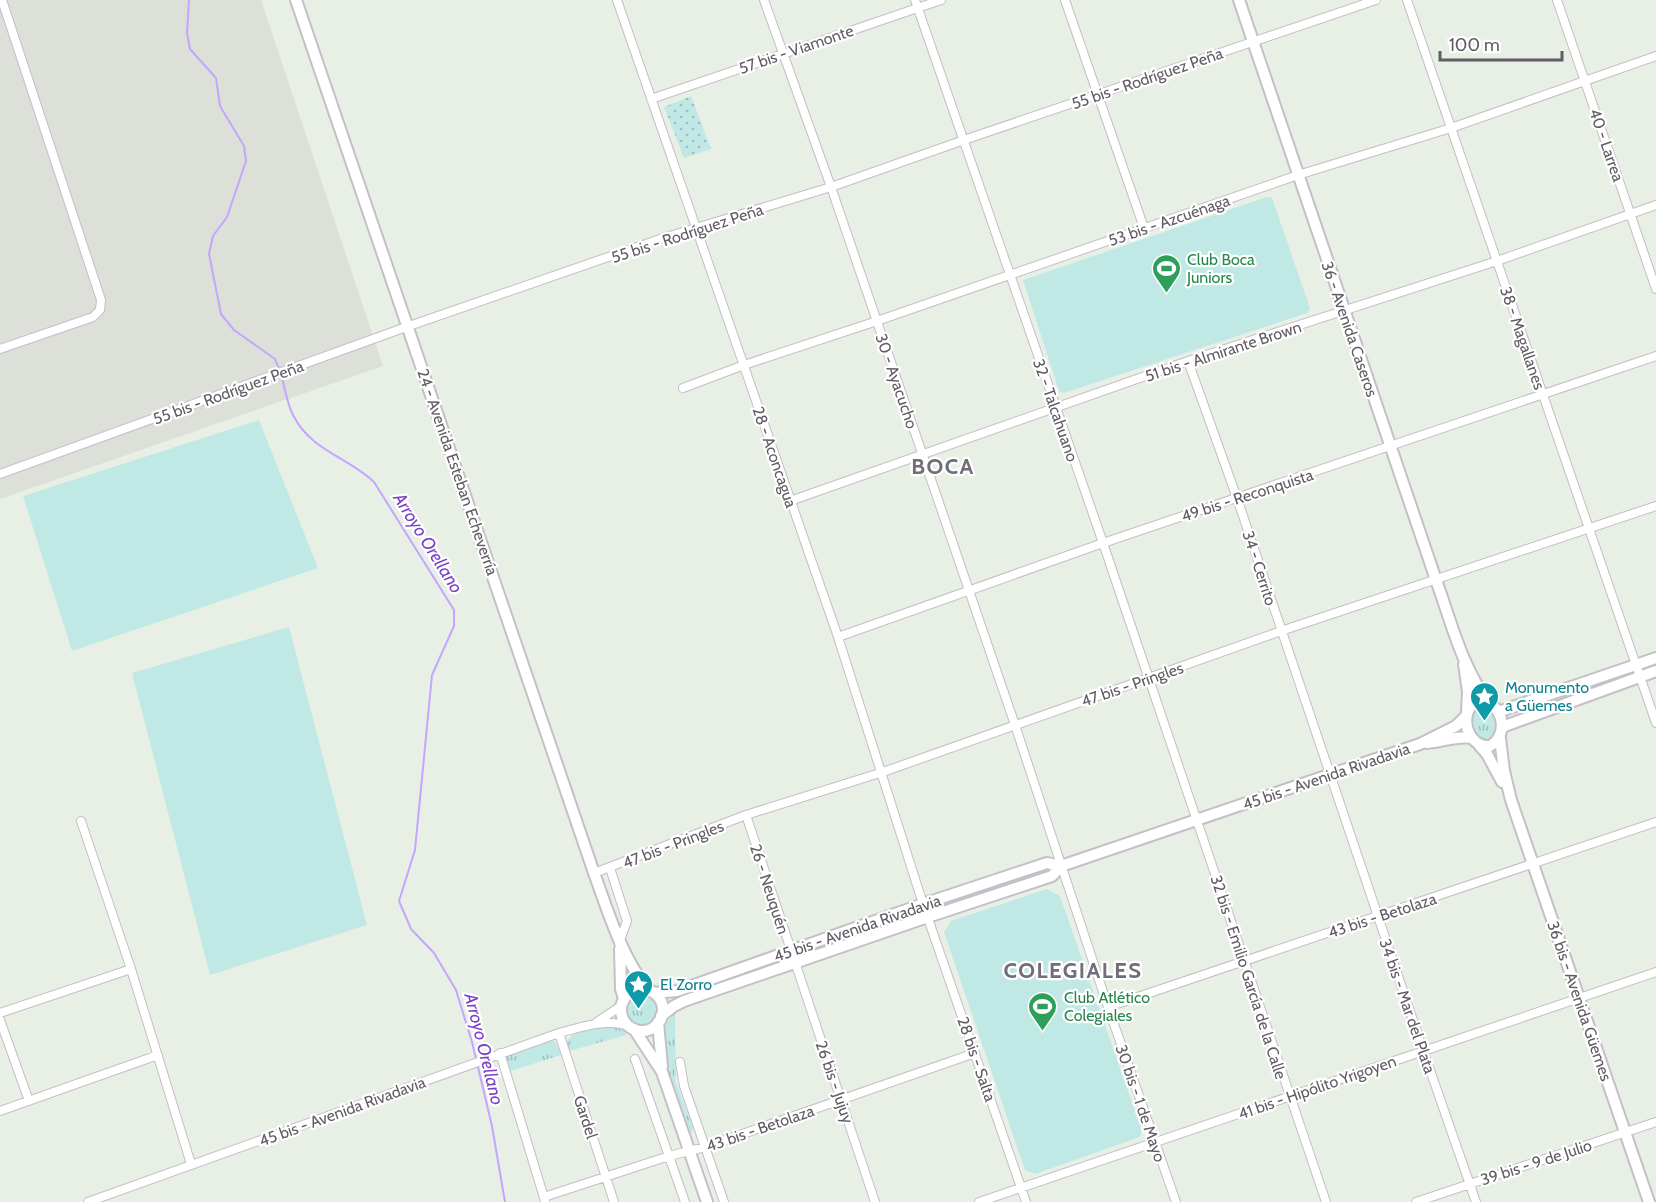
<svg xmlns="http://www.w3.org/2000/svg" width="1656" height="1202" font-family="Cabin,sans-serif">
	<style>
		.industrial { fill: #dce0d9 }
		.grass { fill: url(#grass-tufts) }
		.park { fill: url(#park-dots) }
		.pitch { fill: #c0e8e5 }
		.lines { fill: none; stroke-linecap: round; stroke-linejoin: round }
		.stream { stroke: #c4a5ff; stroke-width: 2 }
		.street-casing { stroke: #c3bec6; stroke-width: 10 }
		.secondary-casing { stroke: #c4bfc8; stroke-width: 14 }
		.street { stroke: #fff; stroke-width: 8 }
		.secondary { stroke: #fff; stroke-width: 10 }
		.labels { text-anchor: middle; stroke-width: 4.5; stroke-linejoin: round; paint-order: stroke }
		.street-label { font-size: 16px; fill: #615c66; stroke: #fff }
		.leisure-label { font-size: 16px; fill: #27864d; stroke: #fff; text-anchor: start }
		.culture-label { font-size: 16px; fill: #0d838f; stroke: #fff; text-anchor: start }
		.water-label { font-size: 18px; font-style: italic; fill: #7b42c9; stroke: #fff }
		.district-label { font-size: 22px; font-weight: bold; letter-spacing: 1.5px; fill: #726d78; stroke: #fff }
	</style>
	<defs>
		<pattern id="grass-tufts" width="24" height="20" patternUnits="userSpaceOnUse" patternTransform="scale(1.5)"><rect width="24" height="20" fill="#c0e8e5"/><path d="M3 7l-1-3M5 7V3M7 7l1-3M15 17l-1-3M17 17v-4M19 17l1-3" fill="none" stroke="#9fbfbd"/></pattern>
		<pattern id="park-dots" width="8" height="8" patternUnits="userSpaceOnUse" patternTransform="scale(1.5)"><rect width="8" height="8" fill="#c0e8e5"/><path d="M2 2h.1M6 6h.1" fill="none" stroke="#9fbfbd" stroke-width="1.8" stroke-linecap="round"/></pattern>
	</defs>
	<rect width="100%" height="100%" fill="#e8f0e5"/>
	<!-- industrial -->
	<path class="industrial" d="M0,0H261L383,366L0,499Z"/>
	<!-- grass -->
	<path class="grass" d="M1480,705C1493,708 1494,715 1498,727L1493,738L1488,740C1474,738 1470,728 1472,715Z
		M1049,868L1050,872L933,910L931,907Z
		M625 1010a16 16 0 1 1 32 0a16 16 0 1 1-32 0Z
		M675,1014L676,1082L693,1128L692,1133L687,1129C677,1102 645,1036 675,1014Z
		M613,1025L621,1028L627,1035L569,1051L566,1042L574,1033Z
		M551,1039L556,1043L561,1055L507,1072L503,1057Z"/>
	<!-- park -->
	<path class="park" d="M691,96L711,149L684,158L664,107Z"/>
	<!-- pitch -->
	<path class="pitch" d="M1267,197L1272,198L1310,308L1307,313L1064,393L1059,391L1023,280Z
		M259,420L318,568L72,651L23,496Z
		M289,627L367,925L210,975L132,673Z
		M1047,889L1060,896L1142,1131L1140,1137L1035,1174L1025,1170L944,932L951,921Z"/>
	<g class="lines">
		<!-- stream -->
		<path class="stream" d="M189,0L187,33L190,49L216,78L220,106L244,146L246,161L227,217L213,236L209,254L221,314L234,330L275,359L279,369
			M281,375C285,387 287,404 293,415C311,451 348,457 374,482L454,610V626L432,675L415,850L399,901L411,929L434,953L456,990L472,1042L492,1126L505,1202"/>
		<defs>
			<path id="street" d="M617,0L838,637L923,904L1026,1202
				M764,0L831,187L1015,725L1108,1007L1176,1202
				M915,0L1103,543L1326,1202
				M1065,0L1144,228
				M1407,0L1656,723
				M1557,0L1656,289
				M651,99L941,0
				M0,349L93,317L100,310L101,300L2,0
				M1188,361L1237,498L1423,1050L1476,1202
				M683,388L744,365L877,321L1298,175L1451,128L1656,56
				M0,474L409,326L663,238L831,187L964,140L1376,0
				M790,501L1188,361L1497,261L1656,205
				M838,637L1103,543L1656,356
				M746,815L875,1202
				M81,821L131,969L191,1164
				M610,868L627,921L619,943
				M594,873L746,815L883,772L1281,631L1656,506
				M1108,1007L1656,822
				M0,1013L131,969
				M0,1020L29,1101
				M597,1022L621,1006
				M559,1033L614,1202
				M500,1053L545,1201
				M635,1059L685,1202
				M680,1062L684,1086L724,1202
				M0,1111L158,1055
				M544,1197L669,1156L705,1147L975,1053
				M88,1202L559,1033C582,1027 603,1019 627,1025
				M979,1202L1656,972
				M1416,1202L1656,1122"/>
			<path id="secondary" d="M296,0L594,873C609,914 621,956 649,991
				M1239,0L1436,580C1451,621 1462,668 1489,703
				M1464,664L1468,692L1467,711
				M1477,701C1502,699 1511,734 1490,746C1467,748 1457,713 1477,701Z
				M1498,712L1656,658
				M1502,727L1656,671
				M1500,738L1504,771L1511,800L1649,1202
				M1427,743C1442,742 1457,735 1472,738
				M1479,745L1487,754L1502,782
				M620,949L621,989L624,999
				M621 1010a21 21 0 1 1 42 0a21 21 0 1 1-42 0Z
				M654,993L677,991L923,904L1047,863L1061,866
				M661,1016L674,1006L684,1001L928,917L1052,876L1061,866L1420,744L1456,726L1466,716
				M658,1022L662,1067
				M634,1029L662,1072L707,1202"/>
		</defs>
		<!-- street casing -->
		<use href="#street" class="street-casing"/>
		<!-- secondary casing -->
		<use href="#secondary" class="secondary-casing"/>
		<!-- street -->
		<use href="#street" class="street"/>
		<!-- secondary -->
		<use href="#secondary" class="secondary"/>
	</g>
	<!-- icons -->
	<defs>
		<symbol id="stadium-pin" viewBox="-11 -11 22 30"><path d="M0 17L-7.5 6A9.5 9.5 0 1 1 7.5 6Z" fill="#2e9e5b" stroke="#fff"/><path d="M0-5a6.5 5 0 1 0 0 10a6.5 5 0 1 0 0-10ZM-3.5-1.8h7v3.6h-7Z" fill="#fff"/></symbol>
		<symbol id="sight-pin" viewBox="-11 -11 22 30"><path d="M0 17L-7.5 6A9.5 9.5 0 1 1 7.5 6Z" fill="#0f9aa8" stroke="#fff"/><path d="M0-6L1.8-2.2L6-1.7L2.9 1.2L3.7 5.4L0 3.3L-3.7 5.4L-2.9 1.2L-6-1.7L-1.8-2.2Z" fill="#fff"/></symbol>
	</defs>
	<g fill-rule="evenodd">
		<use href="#stadium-pin" x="1150" y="252" width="33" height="45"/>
		<use href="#sight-pin" x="1468" y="680" width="33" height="45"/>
		<use href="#sight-pin" x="622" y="968" width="33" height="45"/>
		<use href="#stadium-pin" x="1026" y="990" width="33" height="45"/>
	</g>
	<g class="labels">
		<!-- street labels -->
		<g class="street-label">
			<text transform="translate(796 49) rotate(-19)" y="6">57 bis - Viamonte</text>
			<text transform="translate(1147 78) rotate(-19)" y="6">55 bis - Rodríguez Peña</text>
			<text transform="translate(1607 145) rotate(71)" y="6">40 - Larrea</text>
			<text transform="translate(1169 220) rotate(-19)" y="6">53 bis - Azcuénaga</text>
			<text transform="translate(687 233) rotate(-18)" y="6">55 bis - Rodríguez Peña</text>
			<text transform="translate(1350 329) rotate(71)" y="6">36 - Avenida Caseros</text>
			<text transform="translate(1523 338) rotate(71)" y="6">38 - Magallanes</text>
			<text transform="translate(1223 351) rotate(-18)" y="6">51 bis - Almirante Brown</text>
			<text transform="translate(897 381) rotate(71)" y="6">30 - Ayacucho</text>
			<text transform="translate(228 392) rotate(-20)" y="6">55 bis - Rodríguez Peña</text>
			<text transform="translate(1056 410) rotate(71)" y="6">32 - Talcahuano</text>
			<text transform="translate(775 457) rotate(71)" y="6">28 - Aconcagua</text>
			<text transform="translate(458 472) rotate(71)" y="6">24 - Avenida Esteban Echeverría</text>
			<text transform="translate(1247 495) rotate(-18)" y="6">49 bis - Reconquista</text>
			<text transform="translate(1260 568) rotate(72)" y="6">34 - Cerrito</text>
			<text transform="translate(1132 684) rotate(-19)" y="6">47 bis - Pringles</text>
			<text transform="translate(1326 776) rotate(-19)" y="6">45 bis - Avenida Rivadavia</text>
			<text transform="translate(673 844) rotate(-21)" y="6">47 bis - Pringles</text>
			<text transform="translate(770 889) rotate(72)" y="6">26 - Neuquén</text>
			<text transform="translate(1382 915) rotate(-18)" y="6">43 bis - Betolaza</text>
			<text transform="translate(857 928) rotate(-19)" y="6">45 bis - Avenida Rivadavia</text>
			<text transform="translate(1249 977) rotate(72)" y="6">32 bis - Emilio García de la Calle</text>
			<text transform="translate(1580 1001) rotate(71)" y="6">36 bis - Avenida Güemes</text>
			<text transform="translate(1408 1006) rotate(71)" y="6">34 bis - Mar del Plata</text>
			<text transform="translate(977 1059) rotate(71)" y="6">28 bis - Salta</text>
			<text transform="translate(835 1082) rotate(71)" y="6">26 bis - Jujuy</text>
			<text transform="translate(1317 1087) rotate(-19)" y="6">41 bis - Hipólito Yrigoyen</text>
			<text transform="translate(1141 1103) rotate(71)" y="6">30 bis - 1 de Mayo</text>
			<text transform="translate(342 1111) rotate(-20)" y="6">45 bis - Avenida Rivadavia</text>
			<text transform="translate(586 1117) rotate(72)" y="6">Gardel</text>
			<text transform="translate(760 1128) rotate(-19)" y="6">43 bis - Betolaza</text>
			<text transform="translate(1536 1162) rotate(-18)" y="6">39 bis - 9 de Julio</text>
		</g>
		<!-- leisure labels -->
		<g class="leisure-label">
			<text x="1187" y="265">Club Boca<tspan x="1187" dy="18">Juniors</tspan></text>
			<text x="1064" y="1003">Club Atlético<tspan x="1064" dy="18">Colegiales</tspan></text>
		</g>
		<!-- culture labels -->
		<g class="culture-label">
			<text x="1505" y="693">Monumento<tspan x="1505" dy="18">a Güemes</tspan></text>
			<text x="660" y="990">El Zorro</text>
		</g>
		<!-- water labels -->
		<g class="water-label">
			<text transform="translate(428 543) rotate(58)" y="6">Arroyo Orellano</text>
			<text transform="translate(484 1049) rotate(76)" y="6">Arroyo Orellano</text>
		</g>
		<!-- district labels -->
		<g class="district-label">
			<text x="943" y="474">BOCA</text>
			<text x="1073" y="978">COLEGIALES</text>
		</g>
	</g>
	<!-- scale -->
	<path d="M1440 51v9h122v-9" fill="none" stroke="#615c66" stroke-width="3"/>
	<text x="1449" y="51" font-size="18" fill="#615c66" stroke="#ffffff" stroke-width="4.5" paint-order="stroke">100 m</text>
</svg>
